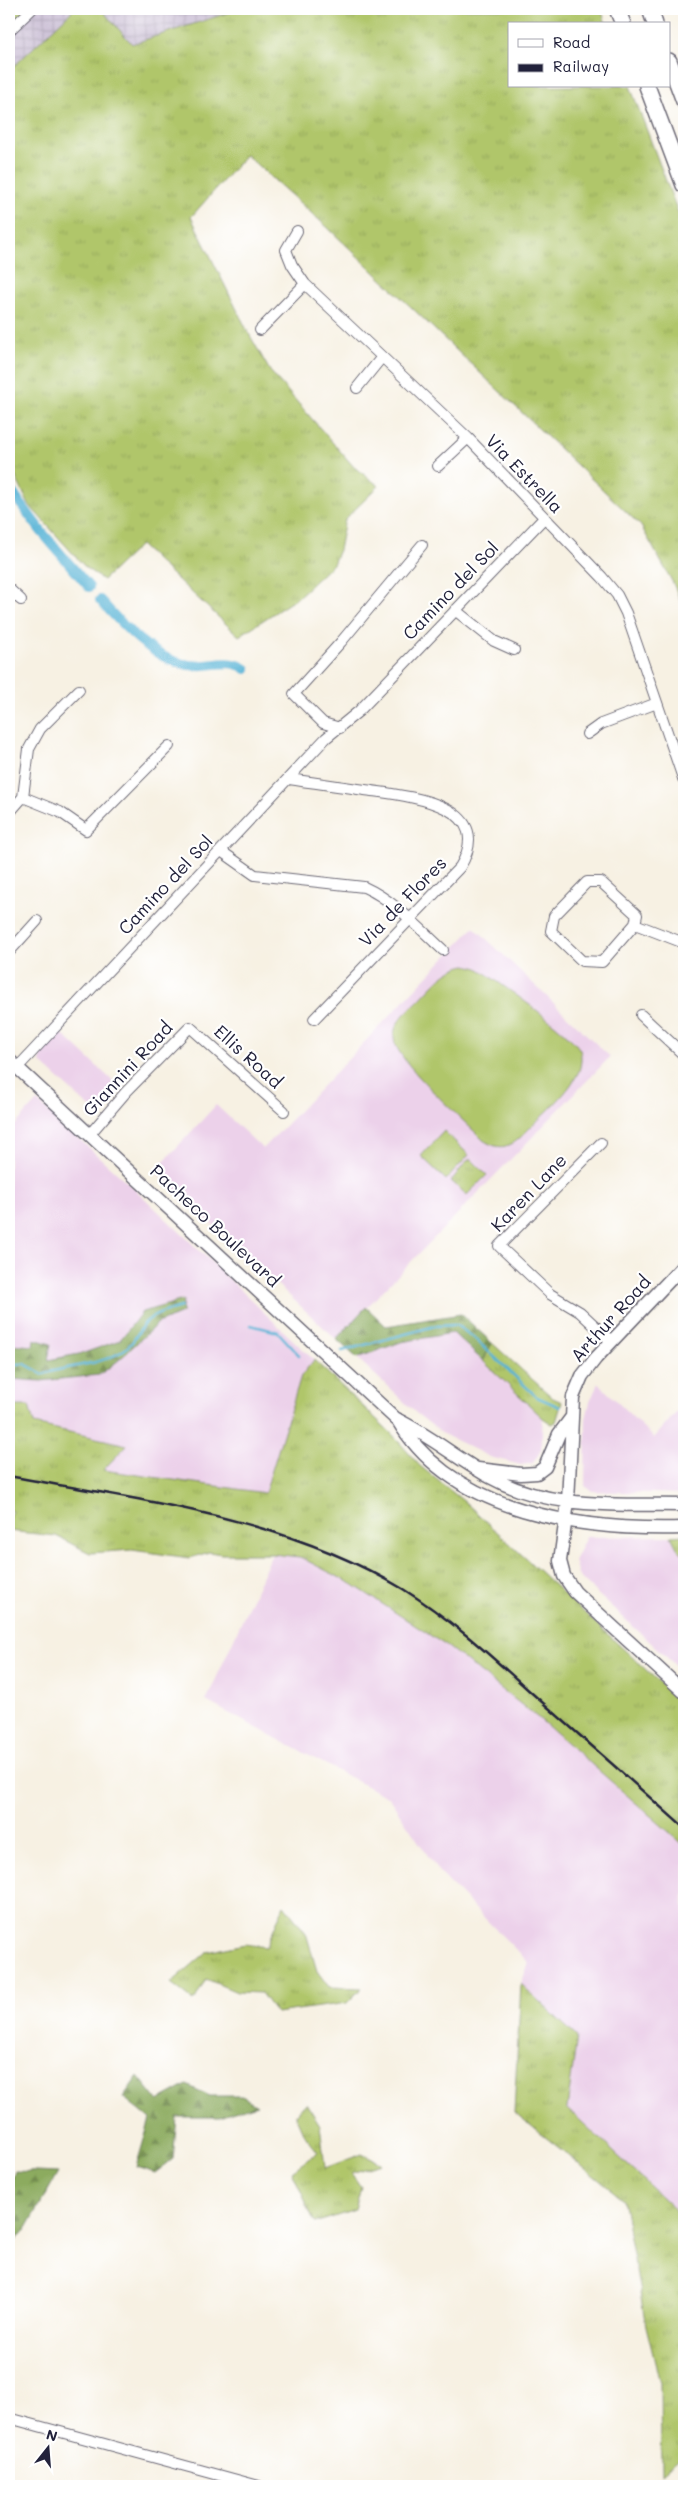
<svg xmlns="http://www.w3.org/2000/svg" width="693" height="2495" font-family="Mali,sans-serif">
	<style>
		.built { fill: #ecd1ea }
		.industrial { fill: url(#industrial-grid) }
		.grass { fill: url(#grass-tufts); stroke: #697452 }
		.forest { fill: url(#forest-firs); stroke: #57664c }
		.pitch { fill: #b0c66a; stroke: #697452 }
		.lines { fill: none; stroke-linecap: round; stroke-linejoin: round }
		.stream { stroke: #59b4d6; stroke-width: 2.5 }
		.canal { stroke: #59b4d6; stroke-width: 10 }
		.minor-casing { stroke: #6d6a76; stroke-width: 12 }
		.major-casing { stroke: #6d6a76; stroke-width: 15 }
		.highway-casing { stroke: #6d6a76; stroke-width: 18 }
		.minor { stroke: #fff; stroke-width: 10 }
		.major { stroke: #fff; stroke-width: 12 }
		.highway { stroke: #fff; stroke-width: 15 }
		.rail { stroke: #22223b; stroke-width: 2.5 }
		.labels { text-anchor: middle; stroke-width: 4.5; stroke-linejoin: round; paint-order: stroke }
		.street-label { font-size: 18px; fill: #22223b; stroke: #fff }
	</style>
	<defs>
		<pattern id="industrial-grid" width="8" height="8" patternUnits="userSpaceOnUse" patternTransform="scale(1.25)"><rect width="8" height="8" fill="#cbbfd5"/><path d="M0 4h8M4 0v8" fill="none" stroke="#aea4b8"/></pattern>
		<pattern id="grass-tufts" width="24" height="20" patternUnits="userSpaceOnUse" patternTransform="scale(1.25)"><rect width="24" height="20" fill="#b0c66a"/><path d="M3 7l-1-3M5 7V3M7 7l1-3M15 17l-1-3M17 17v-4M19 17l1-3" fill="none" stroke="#97aa5d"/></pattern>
		<pattern id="forest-firs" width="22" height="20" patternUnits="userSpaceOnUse" patternTransform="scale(1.25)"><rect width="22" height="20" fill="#8cab5e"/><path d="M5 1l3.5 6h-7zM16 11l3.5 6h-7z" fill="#728b4f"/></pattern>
	</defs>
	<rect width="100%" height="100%" fill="#fff"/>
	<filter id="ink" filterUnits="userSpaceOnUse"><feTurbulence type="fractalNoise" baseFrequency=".02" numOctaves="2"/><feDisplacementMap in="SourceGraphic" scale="10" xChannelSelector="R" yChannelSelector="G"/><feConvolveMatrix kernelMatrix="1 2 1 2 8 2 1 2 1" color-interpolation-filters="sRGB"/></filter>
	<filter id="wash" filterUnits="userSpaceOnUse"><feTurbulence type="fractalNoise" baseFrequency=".0096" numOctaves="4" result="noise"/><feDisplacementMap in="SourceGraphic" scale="20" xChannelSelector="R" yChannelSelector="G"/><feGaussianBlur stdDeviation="1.12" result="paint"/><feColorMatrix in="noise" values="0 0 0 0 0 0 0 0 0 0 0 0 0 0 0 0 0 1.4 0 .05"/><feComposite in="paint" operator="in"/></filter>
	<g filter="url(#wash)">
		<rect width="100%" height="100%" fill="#f7f1e3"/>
		<!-- built -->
		<path class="built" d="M474,927L610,1057L336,1339L155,1171L216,1105L263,1149Z
			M55,1027L118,1086L98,1110H93L40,1062L48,1034Z
			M37,1101L140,1194L314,1360L301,1377L265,1493L102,1470L127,1445L34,1424L28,1406H9V1379L41,1381L99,1375L119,1360L158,1323L182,1312V1300L142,1312L120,1340L84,1353L47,1360L51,1345L46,1343L34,1339L33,1346L9,1344V1132Z
			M453,1333L543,1418L541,1450L533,1463L521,1465L490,1457L443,1434L416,1413L357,1358L401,1342Z
			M598,1383L654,1438L684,1404V1494L592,1491L585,1486L586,1419L590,1402Z
			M671,1536L677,1548L684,1555V1673L579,1577L574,1561L586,1537Z
			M272,1554L300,1557L352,1584L448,1647L542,1721L684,1845V2218L567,2108L577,2037L521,1984L529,1963L439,1872L389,1798L206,1701Z"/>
		<!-- industrial -->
		<path class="industrial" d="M9,9H74L9,71Z
			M101,9H240L132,45Z"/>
		<!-- grass -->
		<path class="grass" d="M9,9H32L9,31Z
			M74,9H101L132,44L240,9H601L606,24H509V86H630L684,228V609L673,583L641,526L327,227L246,155L191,217L248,332L270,371L354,467L379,486L345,519L339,550L333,564L297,598L239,636L140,545L103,580L86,568L29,505L9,463V71Z
			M471,1159L487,1175L467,1195L451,1181L467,1161Z
			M492,1343L553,1398L562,1402L556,1422L552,1424L543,1418L483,1361Z
			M314,1360L391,1433L420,1466L466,1503L684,1705V1845L542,1721L448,1647L352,1584L300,1557L272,1554H222L209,1552L190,1558L132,1550L90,1553L56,1536L9,1531V1516L12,1511L9,1510V1406H29L34,1424L127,1445L103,1470L265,1493L301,1376Z
			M684,1535V1555L677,1548L671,1536Z
			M284,1905L306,1933L317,1971L329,1987L362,1988L347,2003L276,2013L261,1993L237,1992L206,1979L194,2001L171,1983L207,1952L245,1944L266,1947Z
			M521,1984L577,2037L567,2108L684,2218V2454L661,2474L660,2383L646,2326L623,2199L514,2112Z
			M306,2103L320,2125L325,2168L362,2154L382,2164L351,2173L361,2187L355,2210L315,2223L292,2171L318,2152L303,2133L295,2115Z"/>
		<!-- forest -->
		<path class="forest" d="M183,1300L182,1313L158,1323L119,1360L99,1375L41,1381L9,1379V1344L33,1346L34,1339L51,1344L48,1360L84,1353L120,1340L142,1312Z
			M366,1307L386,1326L461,1314L492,1343L483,1361L453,1333L401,1342L357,1358L336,1339Z
			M138,2076L158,2101L187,2085L210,2096H242L257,2105L220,2117H177L173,2159L155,2173L136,2167L150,2119L123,2097Z
			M15,2171L58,2173L27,2228L9,2248V2188Z"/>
		<!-- pitch -->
		<path class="pitch" d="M466,965L478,968C498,982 572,1033 580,1050C582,1057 581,1067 578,1073C567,1096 537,1120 519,1139C506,1149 497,1149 483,1140C465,1121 394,1060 394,1038C393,1022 408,1011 418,1001C433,986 445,969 466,965Z
			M444,1131L469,1155L446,1180L421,1156Z"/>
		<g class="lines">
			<!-- stream -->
			<path class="stream" d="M251,1325L278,1332L299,1355
				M342,1351L435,1326L456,1325L473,1337L537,1397L560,1407
				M9,1364H25L43,1374C69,1365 97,1366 121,1352C133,1345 136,1335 143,1325C152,1314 168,1311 181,1307"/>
			<!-- canal -->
			<path class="canal" d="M9,488L41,531L89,587
				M100,600C123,626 154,660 189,665C208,668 230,657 246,669"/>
		</g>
	</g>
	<g filter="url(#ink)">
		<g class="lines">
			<defs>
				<path id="minor" d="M9,31L32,9
					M297,231L286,250L292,265L305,284L468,438L602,577L617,595L626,613L684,781
					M260,330L305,284
					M357,388L382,357
					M438,466L468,438
					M9,589L21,600
					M455,610L494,641L514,650
					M340,728L323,723L294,694L341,642L422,545
					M587,734L601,724L657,703
					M289,779C314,783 340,786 365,790C406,796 498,803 460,867L314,1019
					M23,797L60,812L86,830L169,746
					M9,813L23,797L29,749L40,729L79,690
					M221,851L255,875L364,887C395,901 419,928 443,950
					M587,882H601L637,915L635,924L602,962L582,961L551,931L554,916Z
					M635,924L684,943
					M9,952L37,921
					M641,1015L684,1055
					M17,1068L326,738L359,711L544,518
					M90,1134L126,1092L190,1027L284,1111
					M601,1143L499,1246L550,1294L580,1312L611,1341
					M9,2418L259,2486"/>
				<path id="major" d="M9,1060L396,1419C429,1435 458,1459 490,1477C549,1510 619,1504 684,1505
					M684,1265L596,1358L582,1376L573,1397L568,1502L560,1561L564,1576L575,1592L684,1692
					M397,1419C452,1514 584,1531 684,1528
					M478,1469L521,1474L537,1473L545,1467L559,1434L571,1418"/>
				<path id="highway" d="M617,9L623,24
					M650,9L655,24
					M669,61L684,101
					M647,86L684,185"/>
			</defs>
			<!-- minor casing -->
			<use href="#minor" class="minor-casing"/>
			<!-- major casing -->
			<use href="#major" class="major-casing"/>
			<!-- highway casing -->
			<use href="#highway" class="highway-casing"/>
			<!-- minor -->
			<use href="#minor" class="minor"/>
			<!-- major -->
			<use href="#major" class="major"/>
			<!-- highway -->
			<use href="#highway" class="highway"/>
			<!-- rail -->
			<path class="rail" d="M9,1476C143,1501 284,1517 403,1589C451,1619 492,1657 534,1695C584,1739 634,1783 684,1828"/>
		</g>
	</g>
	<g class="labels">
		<!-- street labels -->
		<g class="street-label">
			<text transform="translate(524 474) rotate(46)" y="6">Via Estrella</text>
			<text transform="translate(451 591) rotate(-46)" y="6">Camino del Sol</text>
			<text transform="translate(166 885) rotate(-47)" y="6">Camino del Sol</text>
			<text transform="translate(403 902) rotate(-46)" y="6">Via de Flores</text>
			<text transform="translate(248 1057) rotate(42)" y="6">Ellis Road</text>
			<text transform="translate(128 1069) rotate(-47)" y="6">Giannini Road</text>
			<text transform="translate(529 1193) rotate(-46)" y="6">Karen Lane</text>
			<text transform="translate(215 1226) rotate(43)" y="6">Pacheco Boulevard</text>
			<text transform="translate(611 1319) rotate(-48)" y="6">Arthur Road</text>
		</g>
	</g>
	<!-- margin -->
	<rect width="693" height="2495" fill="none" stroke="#fff" stroke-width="30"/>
	<!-- legend -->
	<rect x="508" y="22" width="162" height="65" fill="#ffffff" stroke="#a7a7b1"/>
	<rect x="518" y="39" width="25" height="8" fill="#ffffff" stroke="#a7a7b1"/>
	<text x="553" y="48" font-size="15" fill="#22223b">Road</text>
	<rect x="518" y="64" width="25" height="8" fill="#22223b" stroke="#a7a7b1"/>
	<text x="553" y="72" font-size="15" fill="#22223b">Railway</text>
	<!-- north arrow -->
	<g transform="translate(48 2448) rotate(17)" stroke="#ffffff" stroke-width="4" paint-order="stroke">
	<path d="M0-4L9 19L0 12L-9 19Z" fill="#22223b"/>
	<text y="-8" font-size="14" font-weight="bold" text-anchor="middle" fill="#22223b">N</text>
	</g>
</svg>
